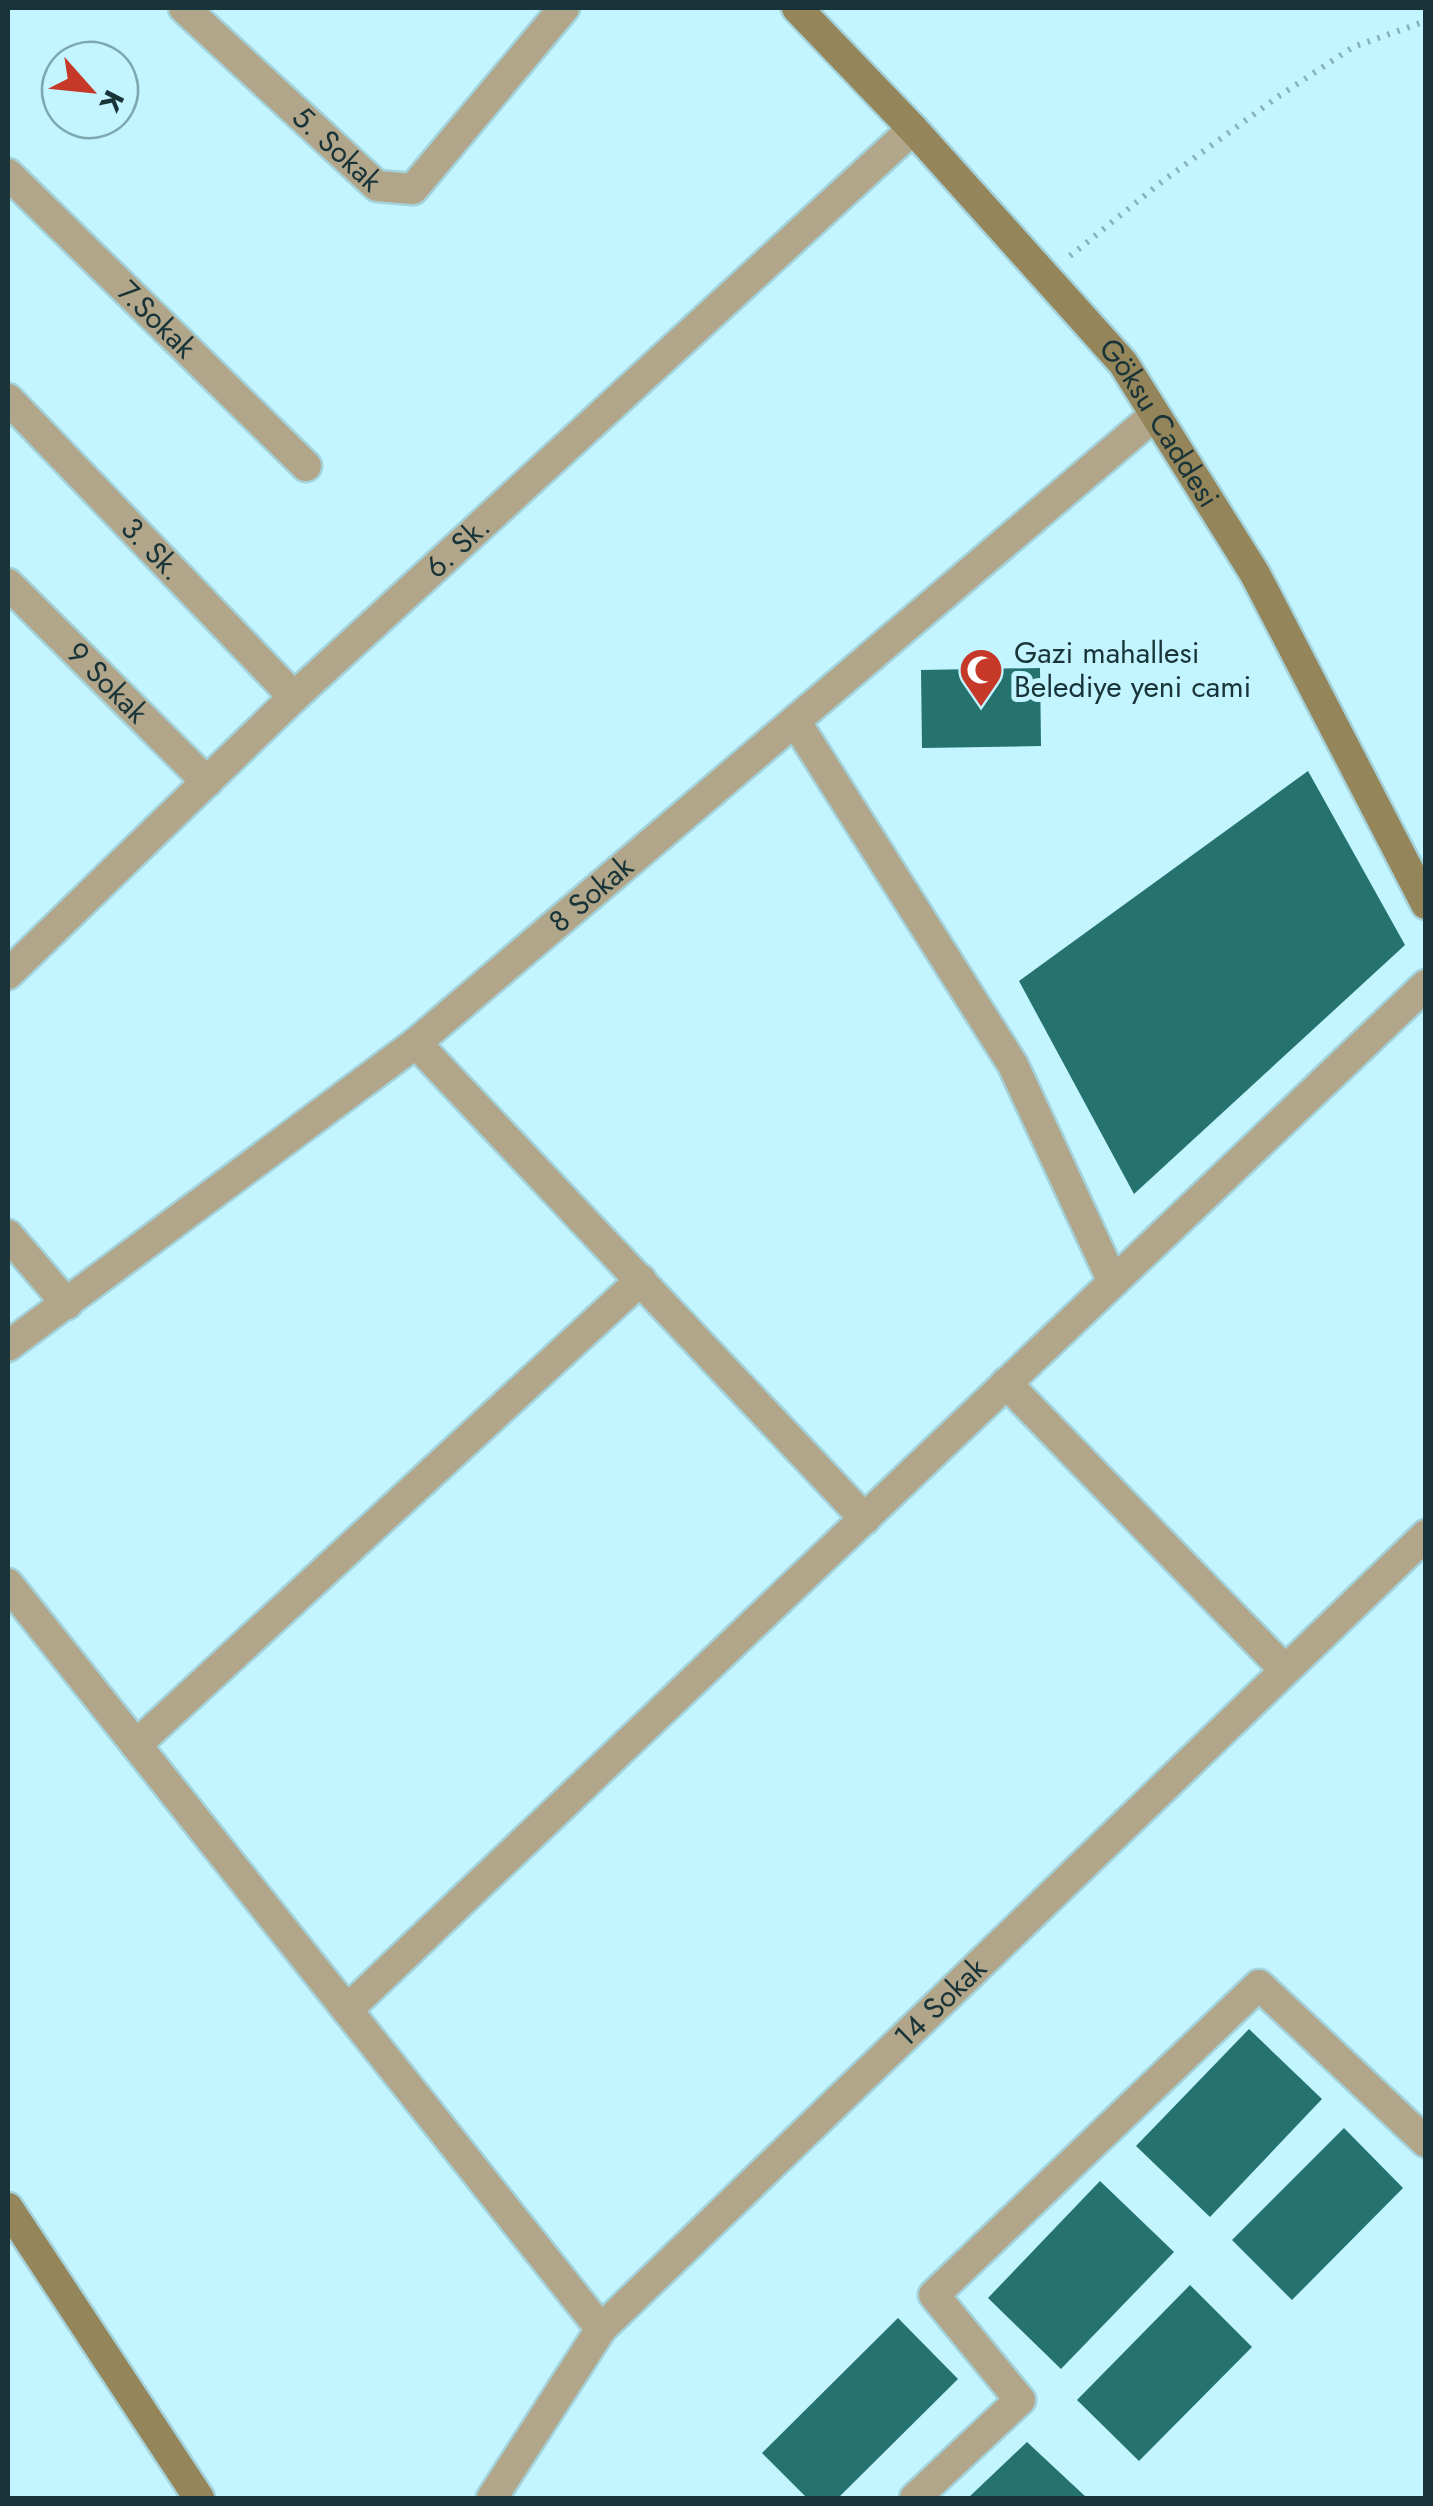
<svg xmlns="http://www.w3.org/2000/svg" width="1433" height="2506" font-family="Jost,sans-serif">
	<style>
		.building { fill: #25726e }
		.lines { fill: none; stroke-linecap: round; stroke-linejoin: round }
		.street-casing { stroke: #a4d2db; stroke-width: 35 }
		.secondary-casing { stroke: #a4d2db; stroke-width: 35 }
		.path { stroke: #87b2b9; stroke-width: 6; stroke-dasharray: 2.5 8; stroke-linecap: butt }
		.street { stroke: #b1a68a; stroke-width: 30 }
		.secondary { stroke: #95855a; stroke-width: 30 }
		.labels { text-anchor: middle; stroke-width: 10; stroke-linejoin: round; paint-order: stroke }
		.street-label { font-size: 30px; fill: #193438; stroke: #c2f5ff }
		.poi-label { font-size: 30px; fill: #193438; stroke: #c2f5ff; text-anchor: start }
	</style>
	<rect width="100%" height="100%" fill="#c2f5ff"/>
	<!-- building -->
	<path class="building" d="M1040,668L1041,746L922,748L921,670Z
		M1308,771L1405,945L1134,1194L1019,981Z
		M1249,2029L1322,2099L1210,2217L1136,2146Z
		M1344,2128L1403,2188L1292,2300L1232,2240Z
		M1100,2181L1174,2252L1061,2369L988,2298Z
		M1190,2285L1252,2347L1139,2461L1077,2400Z
		M898,2318L958,2379L838,2498H807L762,2453Z
		M1027,2442L1087,2498H968Z"/>
	<g class="lines">
		<defs>
			<g id="street">
				<path id="s1" d="M184,8L377,186L413,189L564,8"/>
				<path id="s2" d="M8,174L306,466"/>
				<path id="s3" d="M8,399L294,697"/>
				<path id="s4" d="M8,584L207,782"/>
				<path d="M795,721L1013,1065L1113,1282"/>
				<path id="s5" d="M8,974L294,697L913,129"/>
				<path d="M416,1043L865,1519"/>
				<path d="M8,1235L67,1304"/>
				<path id="s6" d="M8,1346L416,1043L1155,415"/>
				<path d="M1006,1383L1285,1670"/>
				<path d="M8,1584L601,2329"/>
				<path d="M136,1745L641,1280"/>
				<path d="M347,2010L1426,985"/>
				<path id="s7" d="M492,2498L601,2329L1426,1535"/>
				<path d="M915,2498L1020,2400L934,2295L1259,1985L1426,2142"/>
			</g>
			<g id="secondary">
				<path id="s8" d="M797,8L913,129L1123,363L1255,574L1426,904"/>
				<path d="M8,2208L199,2498"/>
			</g>
		</defs>
		<!-- street casing -->
		<use href="#street" class="street-casing"/>
		<!-- secondary casing -->
		<use href="#secondary" class="secondary-casing"/>
		<!-- path -->
		<path class="path" d="M1070,256L1164,180L1279,96L1353,47L1426,21"/>
		<!-- street -->
		<use href="#street" class="street"/>
		<!-- secondary -->
		<use href="#secondary" class="secondary"/>
	</g>
	<!-- icons -->
	<defs>
		<symbol id="mosque-pin" viewBox="-11 -11 22 30"><path d="M0 17L-7.5 6A9.5 9.5 0 1 1 7.5 6Z" fill="#c63929" stroke="#c2f5ff"/><path d="M3.5-4.9A6 6 0 1 0 3.5 4.9A5 5 0 1 1 3.5-4.9Z" fill="#fff"/></symbol>
	</defs>
	<g fill-rule="evenodd">
		<use href="#mosque-pin" x="956" y="645" width="50" height="68"/>
	</g>
	<g class="labels">
		<!-- street labels -->
		<g class="street-label">
			<text dy="10" stroke="none"><textPath href="#s1" startOffset="208">5. Sokak</textPath></text>
			<text dy="10" stroke="none"><textPath href="#s2" startOffset="208">7.Sokak</textPath></text>
			<text dy="10" stroke="none"><textPath href="#s8" startOffset="552">Göksu Caddesi</textPath></text>
			<text dy="10" stroke="none"><textPath href="#s5" startOffset="620">6. Sk.</textPath></text>
			<text dy="10" stroke="none"><textPath href="#s3" startOffset="208">3. Sk.</textPath></text>
			<text dy="10" stroke="none"><textPath href="#s4" startOffset="140">9 Sokak</textPath></text>
			<text dy="10" stroke="none"><textPath href="#s6" startOffset="738">8 Sokak</textPath></text>
			<text dy="10" stroke="none"><textPath href="#s7" startOffset="672">14 Sokak</textPath></text>
		</g>
		<!-- poi labels -->
		<g class="poi-label">
			<text x="1014" y="663">Gazi mahallesi<tspan x="1014" dy="34">Belediye yeni cami</tspan></text>
		</g>
	</g>
	<!-- border -->
	<rect width="1433" height="2506" fill="none" stroke="#193438" stroke-width="20"/>
	<!-- north arrow -->
	<g transform="translate(90 90) rotate(117)"><circle r="48" fill="#c2f5ff" stroke="#7ea8af" stroke-width="2.5"/>
	<path d="M0-8L18 38L0 25L-18 38Z" fill="#c63929"/>
	<text y="-15" font-size="28" font-weight="bold" text-anchor="middle" fill="#193438">K</text>
	</g>
</svg>
